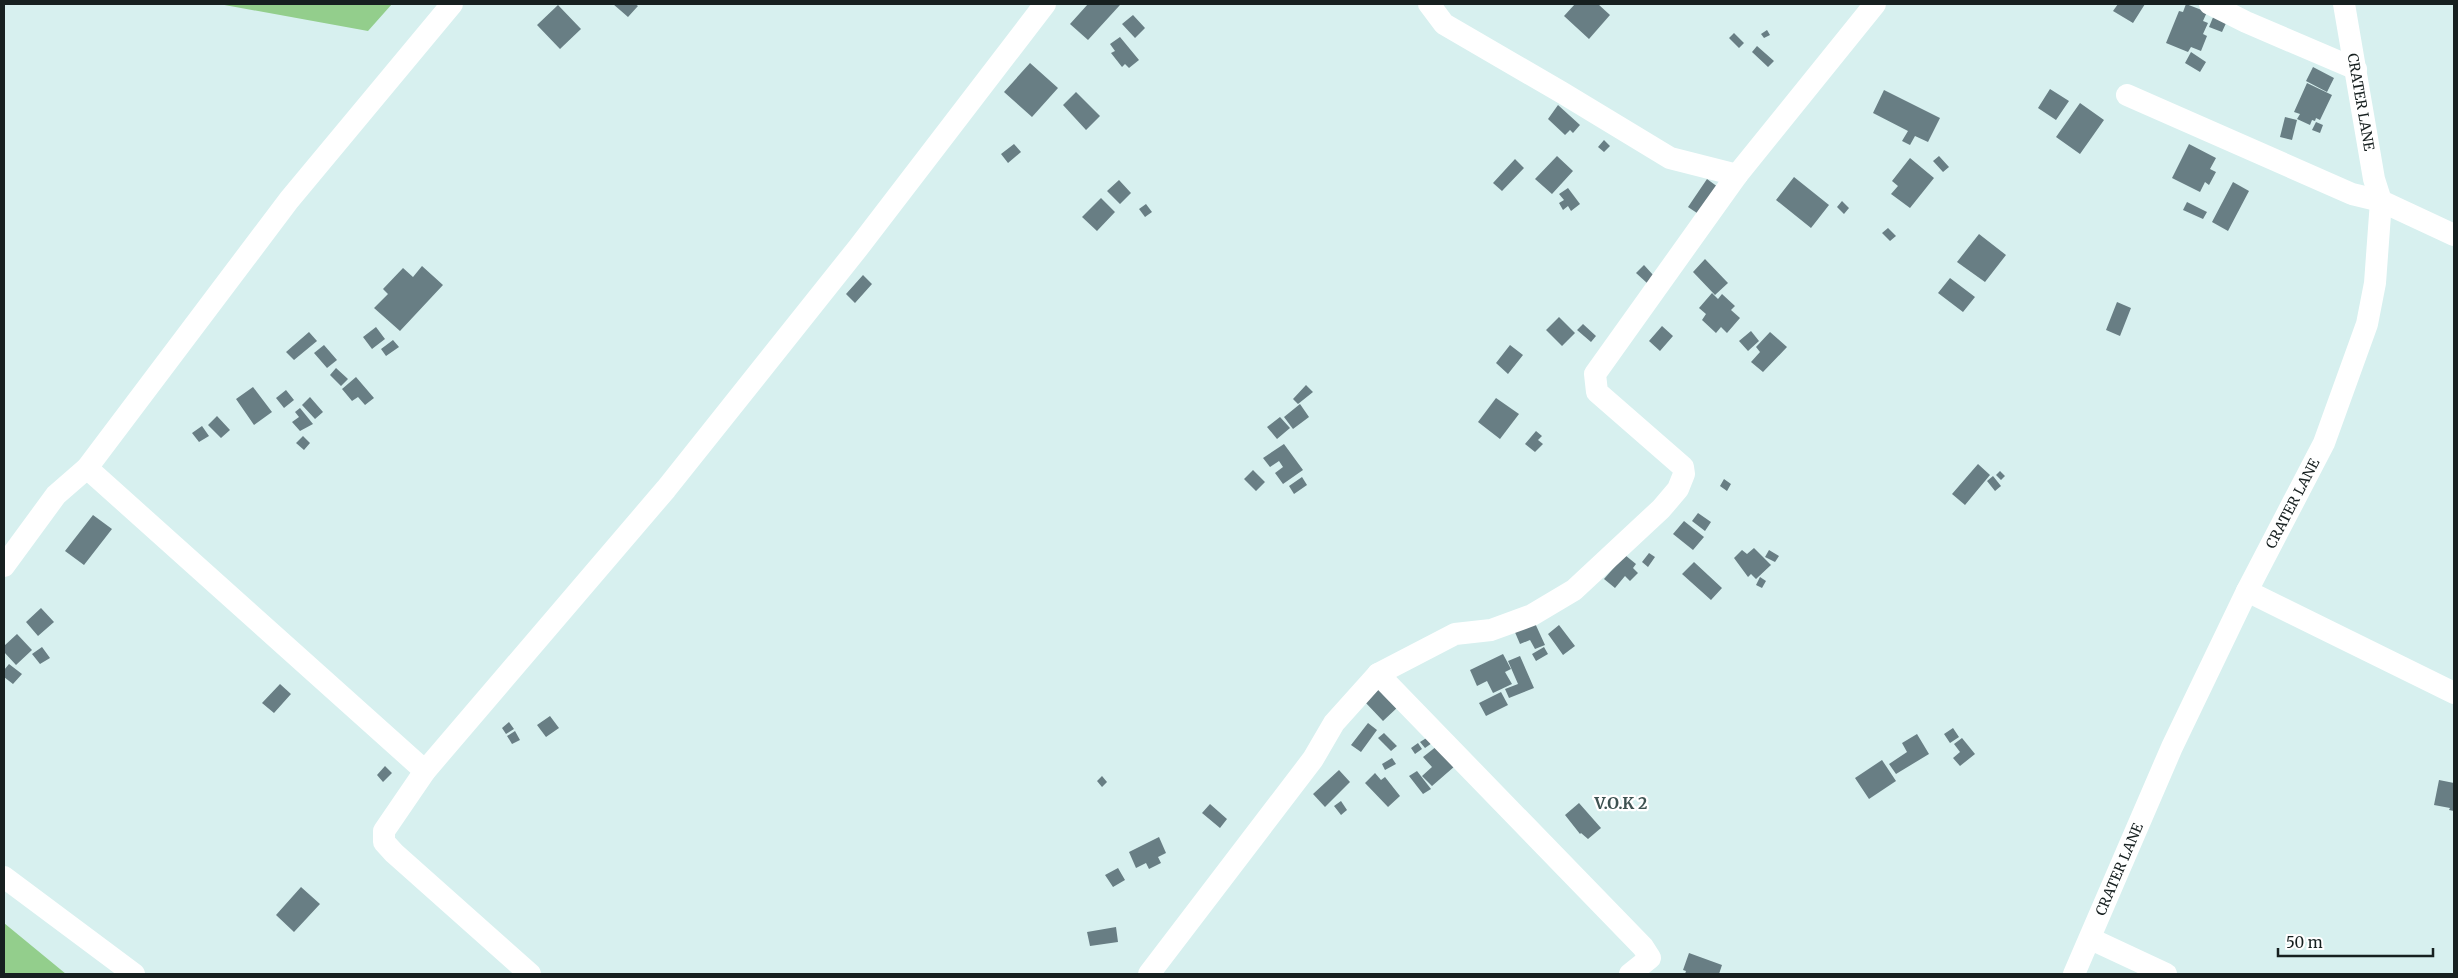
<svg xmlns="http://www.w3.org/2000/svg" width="2458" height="978" font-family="Merriweather,serif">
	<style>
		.green { fill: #93ce8c }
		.building { fill: #687e84 }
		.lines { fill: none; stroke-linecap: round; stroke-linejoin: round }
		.minor { stroke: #fff; stroke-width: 22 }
		.labels { text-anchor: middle; stroke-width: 4.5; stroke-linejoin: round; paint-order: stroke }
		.street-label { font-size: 14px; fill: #172020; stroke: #fff }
		.quarter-label { font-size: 16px; font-weight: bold; fill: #3d5251; stroke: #fff }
	</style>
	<rect width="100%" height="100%" fill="#d7f0ef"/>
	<!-- green -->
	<path class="green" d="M219,4H392L368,31Z
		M4,923L66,974H4Z"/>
	<!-- building -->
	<path class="building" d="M613,4H635L638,6L628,17Z
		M1088,4L1120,5L1088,40L1070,24Z
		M1575,4H1598L1610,15L1589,39L1564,16Z
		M2118,4H2145L2133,23L2113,11Z
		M2186,4L2207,12L2203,21L2208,23L2203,34L2207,36L2201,51L2191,47L2188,52L2166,43L2179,11L2183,12Z
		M558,5L581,29L560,49L537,25Z
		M1133,15L1145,28L1135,38L1122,24Z
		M2214,15L2227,21L2222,32L2209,27Z
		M1767,30L1770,35L1764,38L1761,34Z
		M1734,33L1744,43L1739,48L1729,38Z
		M1120,37L1139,60L1129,68L1125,64L1122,67L1111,53L1115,51L1110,44Z
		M1757,46L1774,61L1768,67L1752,52Z
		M2191,52L2206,62L2200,72L2185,63Z
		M1030,63L1058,88L1032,117L1004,92Z
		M2313,67L2334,78L2327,92L2306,81Z
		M2307,83L2332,95L2320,120L2316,118L2315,121L2312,120L2310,125L2297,119L2300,114L2294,112Z
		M2050,89L2069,101L2056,120L2038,108Z
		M1884,90L1940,118L1928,142L1915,136L1910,145L1902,141L1908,131L1873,113Z
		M1076,92L1100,116L1086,130L1063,105Z
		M2080,103L2104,120L2080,154L2056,137Z
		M1558,105L1580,125L1573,133L1570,130L1565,135L1548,119Z
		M2285,117L2297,120L2292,140L2280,137Z
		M2316,122L2323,125L2320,133L2312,130Z
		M1604,140L1610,146L1604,152L1598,147Z
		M1014,144L1021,152L1008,163L1001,154Z
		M2189,144L2216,158L2210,169L2216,172L2209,185L2205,182L2200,192L2172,178Z
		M1557,156L1573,171L1552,194L1535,179Z
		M1939,156L1949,167L1943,172L1933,161Z
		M1910,158L1934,178L1910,208L1891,194L1898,186L1892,181Z
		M1515,159L1524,168L1502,191L1493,183Z
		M1794,177L1829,205L1811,228L1776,200Z
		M1707,179L1722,190L1703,217L1688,207Z
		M1119,180L1131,193L1120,204L1107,191Z
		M2233,182L2249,191L2228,231L2212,222Z
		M1568,188L1580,204L1571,211L1568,206L1563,210L1559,203L1564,200L1559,194Z
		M1101,198L1115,212L1097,231L1082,217Z
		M1842,201L1849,208L1844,214L1837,207Z
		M2187,202L2207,212L2203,219L2183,210Z
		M1146,204L1152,212L1145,217L1139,209Z
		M1888,228L1896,236L1890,241L1882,233Z
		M1979,234L2006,255L1985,282L1957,262Z
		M1705,259L1728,283L1715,295L1693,272Z
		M1644,265L1654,276L1647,283L1636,273Z
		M422,266L443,285L400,331L374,308L388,294L383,289L403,268L413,277Z
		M863,275L872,284L855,303L846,294Z
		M1950,278L1975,297L1963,312L1938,293Z
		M1712,293L1718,299L1722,294L1735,306L1731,310L1740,318L1727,333L1721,327L1716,333L1702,320L1706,314L1699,308Z
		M2117,302L2131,308L2120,336L2106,330Z
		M1559,317L1575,333L1562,346L1546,330Z
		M1583,324L1596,336L1591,342L1577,330Z
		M1662,326L1673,336L1660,351L1649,341Z
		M376,327L385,339L372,349L363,337Z
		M1751,331L1759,341L1748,351L1739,341Z
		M309,332L317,341L294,360L286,352Z
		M1770,332L1787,347L1763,372L1751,362L1760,352L1756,347Z
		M393,340L399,347L386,356L381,349Z
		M324,345L337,360L327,368L314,353Z
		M1510,345L1523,355L1508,374L1496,363Z
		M336,368L348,379L341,386L330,375Z
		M356,377L374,398L365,405L358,397L352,401L342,389Z
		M1306,385L1313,392L1298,404L1293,399Z
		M253,387L272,412L254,425L236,399Z
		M286,390L294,400L284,408L276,398Z
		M310,397L323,412L315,419L302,405Z
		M1496,398L1519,414L1500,439L1478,422Z
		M1300,404L1309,417L1293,429L1284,417Z
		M300,408L313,424L300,431L292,422L299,417L295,412Z
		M217,416L230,430L221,438L208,425Z
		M1280,417L1290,428L1277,439L1267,427Z
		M202,426L209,436L199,442L192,433Z
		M1536,431L1542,436L1538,440L1543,444L1535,452L1525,444Z
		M303,436L310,443L304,450L296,443Z
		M1284,444L1303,470L1283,484L1275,473L1283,467L1279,461L1270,467L1263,458Z
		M1978,464L1990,475L1965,505L1952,494Z
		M1253,470L1265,482L1256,491L1244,479Z
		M2000,471L2005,476L2001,480L1996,475Z
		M1993,476L2001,486L1995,491L1987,481Z
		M1302,477L1307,485L1294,494L1289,486Z
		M1724,479L1731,484L1727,491L1720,486Z
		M1698,513L1711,522L1705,531L1692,521Z
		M93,515L112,529L84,565L65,551Z
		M1684,521L1704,537L1693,550L1673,534Z
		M1754,548L1771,565L1756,579L1751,574L1748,577L1734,558L1742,550L1747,554Z
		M1769,550L1779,556L1775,562L1765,557Z
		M1649,553L1655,557L1648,567L1642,562Z
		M1625,555L1636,564L1633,568L1638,573L1630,581L1625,576L1615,588L1604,579Z
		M1694,562L1722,588L1711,600L1682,574Z
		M1760,577L1766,581L1762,588L1756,585Z
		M41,608L54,622L38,636L26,622Z
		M1534,621L1545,645L1535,649L1530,640L1520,644L1514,630Z
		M1559,625L1575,646L1563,655L1548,634Z
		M17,634L32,650L16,665L4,652V646Z
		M42,647L50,658L40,664L32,654Z
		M1544,647L1548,654L1536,661L1532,654Z
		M1503,654L1511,669L1505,672L1512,684L1493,693L1487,681L1477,686L1470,670Z
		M1520,656L1534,688L1509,698L1505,689L1518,684L1508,661Z
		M9,664L22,674L13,684L4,677V670Z
		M280,684L291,694L274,713L262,703Z
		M1381,687L1399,706L1383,721L1365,702Z
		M1501,692L1508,705L1486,716L1479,703Z
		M550,716L559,728L546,737L537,725Z
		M509,722L514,729L506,734L502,728Z
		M1368,723L1377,730L1361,752L1351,745Z
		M1953,728L1959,737L1950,743L1944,734Z
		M515,731L520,740L512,744L507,736Z
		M1384,733L1397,746L1391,751L1378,738Z
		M1917,734L1929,754L1896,774L1889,764L1907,752L1902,743Z
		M1428,737L1432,743L1425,748L1420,742Z
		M1962,738L1975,754L1960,766L1953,758L1960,752L1954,744Z
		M1418,743L1422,749L1415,754L1411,748Z
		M1437,746L1455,766L1432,786L1422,776L1432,767L1423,757Z
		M1392,758L1396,764L1385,770L1382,764Z
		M1882,760L1896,781L1869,799L1855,778Z
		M385,766L392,773L383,782L377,775Z
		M1339,770L1350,782L1325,807L1313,794Z
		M1417,771L1431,789L1423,794L1409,776Z
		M1375,773L1381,780L1385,777L1400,796L1388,807L1365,783Z
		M1102,776L1107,782L1102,787L1097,781Z
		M2439,780L2454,783V811L2449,810L2450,808L2434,805Z
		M1341,801L1347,810L1341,815L1334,806Z
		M1579,803L1601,828L1588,839L1581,833L1580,834L1565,815Z
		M1210,804L1227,819L1220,828L1202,813Z
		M1159,837L1166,853L1158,857L1161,863L1149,869L1146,863L1136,868L1129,852Z
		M1118,868L1125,880L1113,887L1105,875Z
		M301,887L320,904L294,932L276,915Z
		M1116,927L1118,942L1090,946L1087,932Z
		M1689,953L1722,965L1719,974H1685L1686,971L1683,970Z"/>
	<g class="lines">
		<!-- minor -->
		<g class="minor">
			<path d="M1429,4L1444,24L1561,92L1670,158L1737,175"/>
			<path d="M2210,4L2246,22L2356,69"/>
			<path d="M2127,95L2352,194L2381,201L2454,235"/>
			<path d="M87,468L425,771"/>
			<path d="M4,566L56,495L87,468L289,200L452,4"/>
			<path d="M2247,591L2454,693"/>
			<path d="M1378,674L1643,947L1650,958L1630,974"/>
			<path d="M4,877L134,974"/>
			<path d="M2091,939L2166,974"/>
			<path d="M530,974L394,853L384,842V831L425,771L666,489L858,248L1045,4"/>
			<path d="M1149,974L1313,759L1334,723L1378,674L1455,634L1491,630L1532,615L1574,590L1661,509L1678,489L1684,474L1683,467L1597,392L1595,374L1737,175L1875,4"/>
			<path id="s1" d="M2074,974L2172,747L2247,591L2324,443L2367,324L2375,283L2381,201L2374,179L2344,4"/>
		</g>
	</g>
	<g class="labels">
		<!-- street labels -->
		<g class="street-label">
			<text transform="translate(2361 102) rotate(80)" y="5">CRATER LANE</text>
			<text dy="5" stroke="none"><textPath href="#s1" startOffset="519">CRATER LANE</textPath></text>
			<text dy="5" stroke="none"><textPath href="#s1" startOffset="114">CRATER LANE</textPath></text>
		</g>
		<!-- quarter labels -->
		<g class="quarter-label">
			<text x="1621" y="809">V.O.K 2</text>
		</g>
	</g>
	<!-- border -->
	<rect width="2458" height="978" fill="none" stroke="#172020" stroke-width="10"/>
	<!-- scale -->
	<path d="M2278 948v8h155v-8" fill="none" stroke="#172020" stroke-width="2.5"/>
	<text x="2286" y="948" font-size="15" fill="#172020" stroke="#ffffff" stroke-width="4" paint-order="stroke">50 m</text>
</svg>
